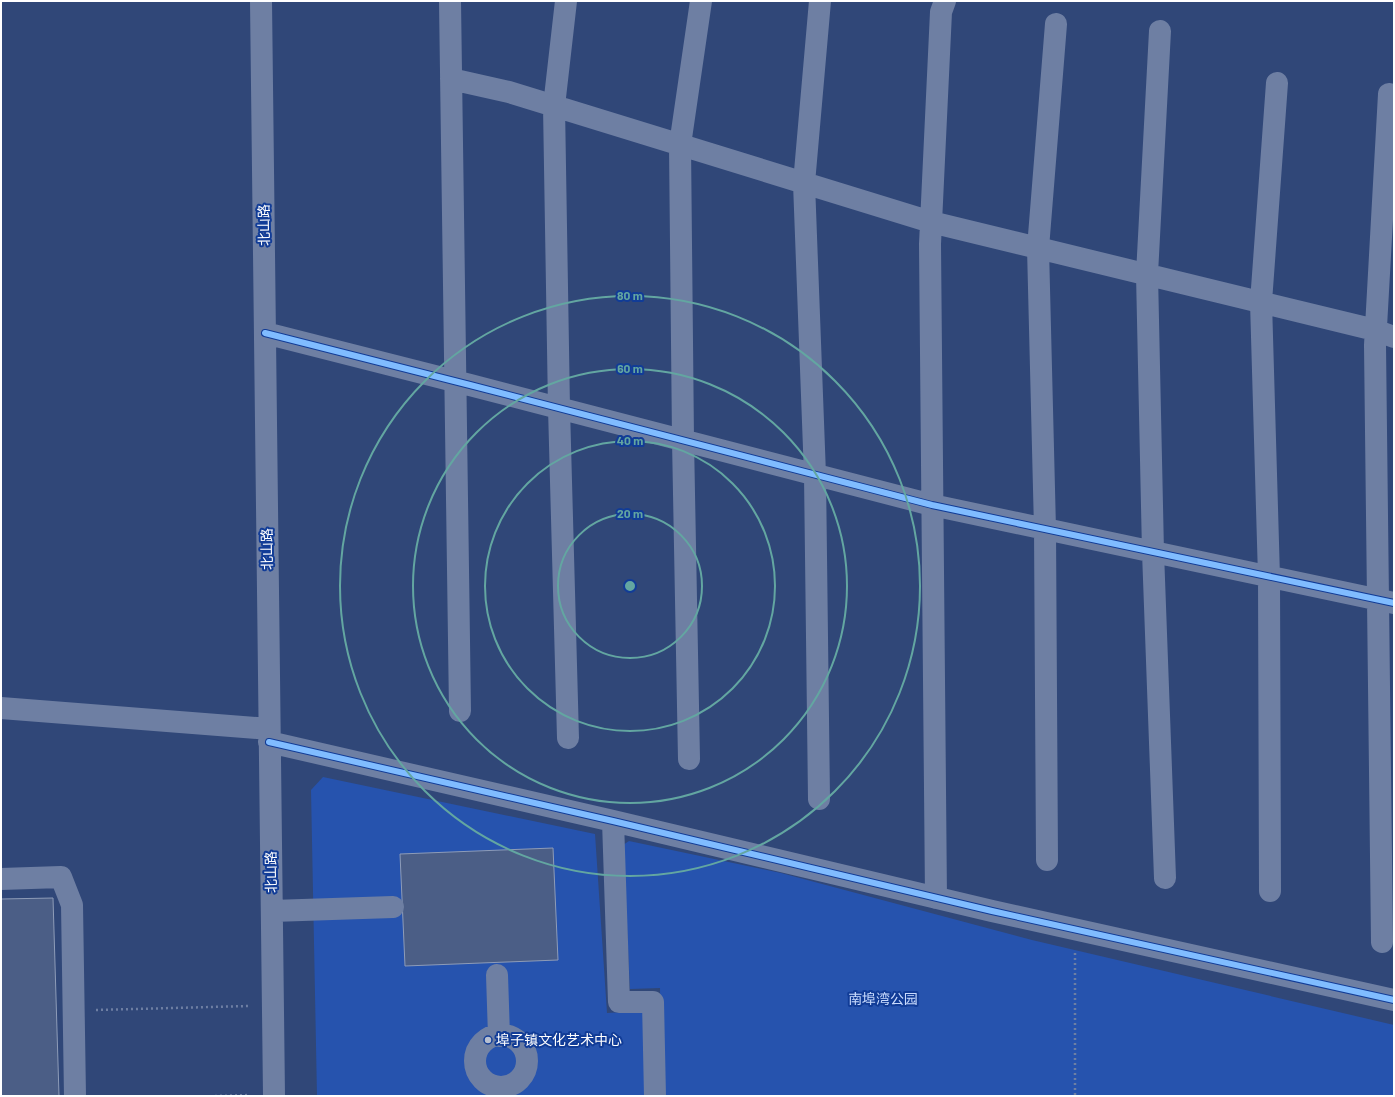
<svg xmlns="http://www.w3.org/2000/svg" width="1395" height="1097" font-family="Barlow,'Noto Sans SC',sans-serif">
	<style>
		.green { fill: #2653ae }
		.building { fill: #4b5e86; stroke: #8e9cb8 }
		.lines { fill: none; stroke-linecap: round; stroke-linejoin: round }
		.path { stroke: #6e7fa3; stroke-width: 2.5; stroke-dasharray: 2 3; stroke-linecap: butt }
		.minor { stroke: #6e7fa3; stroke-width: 22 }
		.cycleway-casing { stroke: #113c97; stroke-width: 8 }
		.cycleway { stroke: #80bcff; stroke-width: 6 }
		.ring { fill: none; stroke: #63a6a1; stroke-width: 2 }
		.poi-dot { fill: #b7bfd0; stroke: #113c97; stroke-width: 1.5 }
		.labels { text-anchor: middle; stroke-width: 4; stroke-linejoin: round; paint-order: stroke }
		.street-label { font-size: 14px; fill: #fff; stroke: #113c97 }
		.park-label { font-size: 14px; fill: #c9dbfe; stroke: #113c97 }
		.poi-label { font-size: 14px; fill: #fff; stroke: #113c97; text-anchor: start }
		.centre { fill: #63a6a1; stroke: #113c97; stroke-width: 2 }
		.ring-label { font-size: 12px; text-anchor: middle; font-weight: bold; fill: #63a6a1; stroke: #113c97; stroke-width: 4; stroke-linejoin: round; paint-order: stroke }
	</style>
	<rect width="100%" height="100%" fill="#304778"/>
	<!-- green -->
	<path class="green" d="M323,777L595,834L607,1013L643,1011L645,1096H317L311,790Z
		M629,841L781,873L1032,940L1394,1025V1096H661L660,988L630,989L623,845Z"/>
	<!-- building -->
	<path class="building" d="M553,848L558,960L405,966L400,854Z
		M53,898L59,1096H1V899Z"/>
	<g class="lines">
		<!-- path -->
		<path class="path" d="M1075,953V1096
			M96,1010L249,1006
			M215,1096L250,1095"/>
		<!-- minor -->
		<path class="minor" d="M261,1L274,1096
			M450,1L460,711
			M566,1L554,106L559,408L568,738
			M1160,31L1147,274L1153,552L1165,878
			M451,79L509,92L931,222L1375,330L1394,337
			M265,333L470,385L932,505L1394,603
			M1,708L269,729
			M269,742L613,821L992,911L1394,1000
			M689,759L683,440L680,145L701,1
			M819,799L815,475L804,183L820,1
			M613,821L619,1002H653L655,1096
			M1047,860L1045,529L1038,248L1056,24
			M1,879L61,877L72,905L75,1096
			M1270,891L1269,577L1261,302L1277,83
			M936,898L930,244L941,12L945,1
			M272,911L393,907
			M1382,942L1375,345L1389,94
			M497,975L499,1036
			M475 1061a26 26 0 1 1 52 0a26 26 0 1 1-52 0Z"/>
		<defs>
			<path id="cycleway" d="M265,333L470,385L932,505L1394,603
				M269,742L613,821L992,911L1394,1000"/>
		</defs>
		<!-- cycleway casing -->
		<use href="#cycleway" class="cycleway-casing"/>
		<!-- cycleway -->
		<use href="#cycleway" class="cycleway"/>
	</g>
	<!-- distance rings -->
	<g class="ring">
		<circle cx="630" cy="586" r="72"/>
		<circle cx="630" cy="586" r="145"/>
		<circle cx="630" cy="586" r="217"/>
		<circle cx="630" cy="586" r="290"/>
	</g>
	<!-- markers -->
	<circle class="poi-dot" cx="488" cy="1040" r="4"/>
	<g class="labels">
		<!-- street labels -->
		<g class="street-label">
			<text transform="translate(264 225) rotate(-91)" y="5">北山路</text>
			<text transform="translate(267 549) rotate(-91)" y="5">北山路</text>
			<text transform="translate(271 872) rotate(-91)" y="5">北山路</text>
		</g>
		<!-- park labels -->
		<g class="park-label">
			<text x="883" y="1004">南埠湾公园</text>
		</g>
		<!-- poi labels -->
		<g class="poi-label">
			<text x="496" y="1045">埠子镇文化艺术中心</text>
		</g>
	</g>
	<circle cx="630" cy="586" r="6" class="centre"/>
	<g class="ring-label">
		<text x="630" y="300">80 m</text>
		<text x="630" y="373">60 m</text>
		<text x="630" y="445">40 m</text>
		<text x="630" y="518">20 m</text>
	</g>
	<!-- border -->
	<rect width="1395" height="1097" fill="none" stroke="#ffffff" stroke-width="4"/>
</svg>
